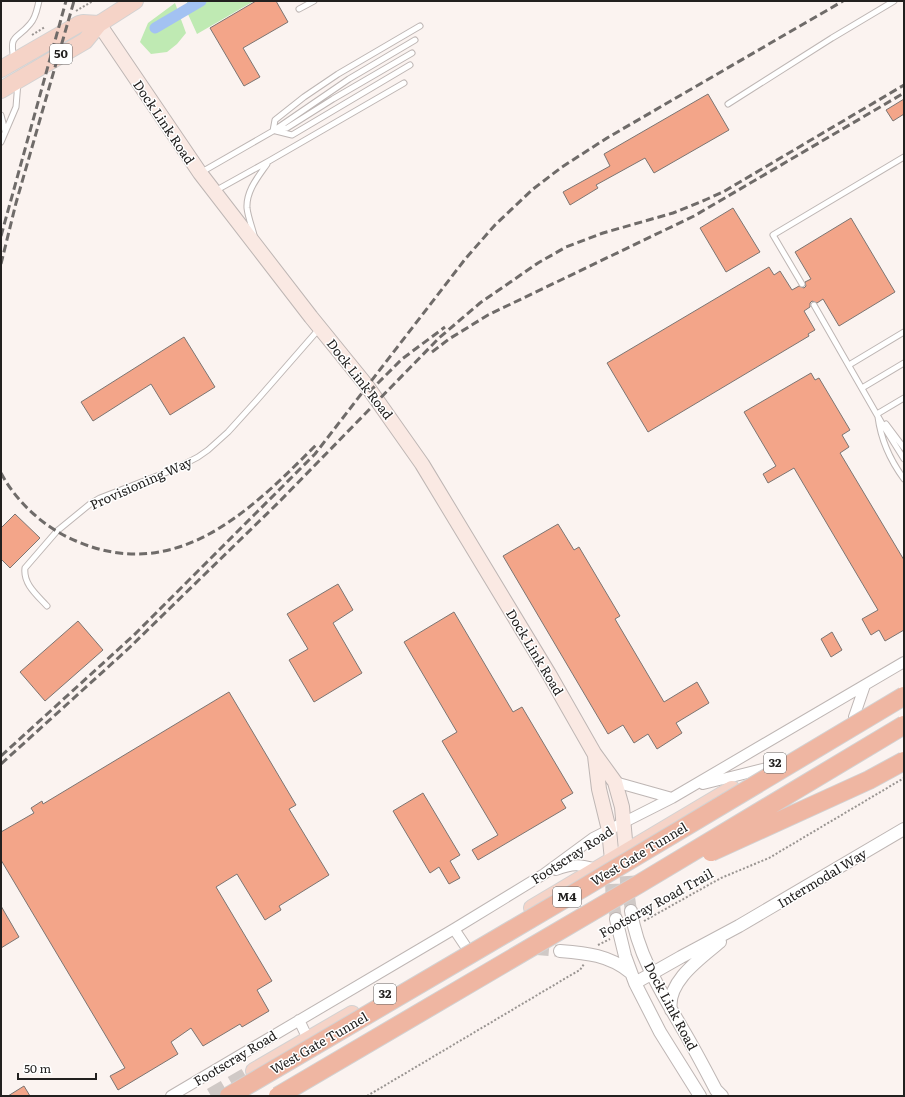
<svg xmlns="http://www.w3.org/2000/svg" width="905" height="1097" font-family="Literata,serif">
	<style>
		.green { fill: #bfeab3 }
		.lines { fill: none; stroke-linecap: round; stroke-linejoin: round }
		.canal { stroke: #a3c2f2; stroke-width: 11 }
		.building { fill: #f3a589; stroke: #7c7572 }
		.tertiary-tunnel { stroke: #d0c9c6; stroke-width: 12; stroke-dasharray: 12 6; stroke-linecap: butt }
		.primary-tunnel { stroke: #d0c9c6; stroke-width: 16; stroke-dasharray: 16 8; stroke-linecap: butt }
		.service-casing { stroke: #beb6b4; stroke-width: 7 }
		.minor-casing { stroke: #beb6b4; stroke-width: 12 }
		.tertiary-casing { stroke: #beb6b4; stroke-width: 14 }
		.secondary-casing { stroke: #beb6b4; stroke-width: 16 }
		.primary-casing { stroke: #d3d2d2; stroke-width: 18 }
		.path { stroke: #999491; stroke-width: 2; stroke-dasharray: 2 2; stroke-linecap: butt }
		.service { stroke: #fff; stroke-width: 5 }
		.minor { stroke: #fff; stroke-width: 10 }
		.tertiary { stroke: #fff; stroke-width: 12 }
		.secondary { stroke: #fae9e3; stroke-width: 14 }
		.primary { stroke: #f5d3c7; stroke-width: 16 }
		.rail { stroke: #6f6b69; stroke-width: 3; stroke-dasharray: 8 4; stroke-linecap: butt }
		.motorway-bridge-casing { stroke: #d3d2d2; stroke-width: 20; stroke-linecap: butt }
		.motorway-bridge { stroke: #efb6a2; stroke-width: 18 }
		.labels { text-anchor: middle; stroke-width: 3; stroke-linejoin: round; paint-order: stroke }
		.shield { fill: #fff; stroke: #646362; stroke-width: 1 }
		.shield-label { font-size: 12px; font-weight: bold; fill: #22201f }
		.street-label { font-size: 13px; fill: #22201f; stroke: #fff }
	</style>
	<rect width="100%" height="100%" fill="#fbf3f0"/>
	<!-- green -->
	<path class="green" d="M187,1H254L197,34L187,12Z
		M175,3L186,33L177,44L167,52L151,54L140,42L148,23Z"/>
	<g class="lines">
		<!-- canal -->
		<path class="canal" d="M155,28L201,1"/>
	</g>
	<!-- building -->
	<path class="building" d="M256,1H276L288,22L243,48L260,77L244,86L210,28Z
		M708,94L729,130L654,173L645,158L596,185L598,188L570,205L563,192L610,166L604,154Z
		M904,99V114L893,121L886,110Z
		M733,208L760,252L726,272L700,228Z
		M851,218L895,292L839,326L823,299L817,303L812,301L810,303V307L804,311L815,330L808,334L809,336L648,432L607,363L769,267L774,275L780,271L792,290L799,286L804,288L806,286L805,282L811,279L795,252Z
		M184,337L215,387L170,415L151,384L93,421L81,402Z
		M811,373L815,380L819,378L850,430L842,435L849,447L840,453L904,560V630L885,641L879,630L871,635L862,619L878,610L794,468L768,483L763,474L776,466L744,412Z
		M15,514L40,538L10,568L1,559V528Z
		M558,524L574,550L579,547L620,616L615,619L664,702L697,682L709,703L676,723L682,733L657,749L648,734L634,743L623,725L608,734L503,556Z
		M338,584L353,610L333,623L362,673L314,702L289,660L308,649L287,614Z
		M454,612L513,712L522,707L573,793L561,800L566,808L478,860L472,850L498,835L442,741L457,732L404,642Z
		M78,621L103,650L45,701L20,672Z
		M832,632L842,650L831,657L821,639Z
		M229,692L296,805L289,809L329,875L279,906L281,910L265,920L237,874L216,887L272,981L257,990L269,1011L242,1027L240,1024L203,1046L191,1028L171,1042L178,1054L118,1090L110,1076L125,1068L1,860V832L34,813L31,808L42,801L43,804Z
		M423,793L460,855L450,861L460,878L449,884L439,867L430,873L393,811Z
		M1,906L19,937L1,948Z
		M24,1086L30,1096H8Z"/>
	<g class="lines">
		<!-- tertiary-tunnel -->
		<path class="tertiary-tunnel" d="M629,897L631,911
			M614,905L616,919
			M537,949L560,951"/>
		<!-- primary-tunnel -->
		<path class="primary-tunnel" d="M626,852L629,897
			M612,860L614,905
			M211,1096L254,1071"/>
		<defs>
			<path id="service" d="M299,9L314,1
				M14,60C9,33 16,41 30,24C36,18 37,9 39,1
				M728,104L832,38L894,1
				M1,115L5,131
				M276,130L287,128L333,99L412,53
				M273,131L275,120L304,97L338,74L420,26
				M276,131L292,135L410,65
				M1,142L16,107L18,82
				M200,173L273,131L349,79L415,40
				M215,191L269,161L404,83
				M254,235C252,227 248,217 247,208C246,191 258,177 267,164
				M802,284L773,235L904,157
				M814,305L884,427L904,459
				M849,365L904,332
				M862,388L904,363
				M877,414L904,398
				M878,417C881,440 890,460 904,479
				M886,424L904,448
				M47,606C37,595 23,584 25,568L57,531L90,504L100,498L175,469L198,457L208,450L228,432L257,400L319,329"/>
			<path id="minor" d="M854,717L865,685
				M615,782L672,798
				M703,784L767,768
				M556,870C572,864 580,864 596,869
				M454,929L466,947
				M299,1020L308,1039
				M171,1096L454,929L544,874L593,838L672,798L904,662"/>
			<path id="tertiary" d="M631,911C637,953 661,992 682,1028C694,1048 705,1069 716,1090L722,1096
				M616,919L625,956L635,983L660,1032L700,1096
				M560,951C586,953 610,955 631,973
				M635,983L681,957L739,926L904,829
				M671,1010C666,982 701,958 720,942"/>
			<path id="secondary" d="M99,24L200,173L311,317L367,386L422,464L549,674L594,753L615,782L622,807L626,851
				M595,756L599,789L609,830L612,860"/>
			<path id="primary" d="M1,69L79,24L83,23L99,24
				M1,90L85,41L99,24L135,1
				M532,908L732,789
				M254,1071L352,1014"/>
		</defs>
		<!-- service casing -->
		<use href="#service" class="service-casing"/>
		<!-- minor casing -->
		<use href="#minor" class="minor-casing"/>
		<!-- tertiary casing -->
		<use href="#tertiary" class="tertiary-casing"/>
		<!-- secondary casing -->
		<use href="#secondary" class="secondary-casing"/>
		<!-- primary casing -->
		<use href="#primary" class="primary-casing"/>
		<!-- path -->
		<path class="path" d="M76,11L93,1
			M32,35L45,27
			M644,921L721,878L769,858L904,778
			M598,945L610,939
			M367,1096L571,975L580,970L584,964"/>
		<!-- service -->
		<use href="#service" class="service"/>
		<!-- minor -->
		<use href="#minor" class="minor"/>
		<!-- tertiary -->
		<use href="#tertiary" class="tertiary"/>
		<!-- secondary -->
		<use href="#secondary" class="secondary"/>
		<!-- primary -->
		<use href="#primary" class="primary"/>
		<!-- rail -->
		<path class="rail" d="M1,236L66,1
			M1,264L16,203L74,1
			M432,352L449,339L488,315L694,216L904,93
			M369,392L402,359L445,327
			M1,473C17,503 45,528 76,541C178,585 252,509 318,443
			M1,756L134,635L315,454L466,258L495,225L533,189L562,167L607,138L843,1
			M1,764L128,649L279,502L439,338L480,303L538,263L566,247L603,233L673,213L705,200L723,192L904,85"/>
		<defs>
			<path id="motorway-bridge" d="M711,852L869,780L904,761
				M229,1096L583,888L904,696
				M278,1096L639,884L904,725"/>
		</defs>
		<!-- motorway-bridge casing -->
		<use href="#motorway-bridge" class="motorway-bridge-casing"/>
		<!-- motorway-bridge -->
		<use href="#motorway-bridge" class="motorway-bridge"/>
	</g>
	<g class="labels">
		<!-- shield labels -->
		<g class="shield">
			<rect x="50" y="44" width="22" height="20" rx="3"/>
			<rect x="764" y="753" width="22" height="20" rx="3"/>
			<rect x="553" y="887" width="28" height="20" rx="3"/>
			<rect x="374" y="984" width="22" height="20" rx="3"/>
		</g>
		<g class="shield-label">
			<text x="61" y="58">50</text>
			<text x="775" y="767">32</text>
			<text x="567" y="901">M4</text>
			<text x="385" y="998">32</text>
		</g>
		<!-- street labels -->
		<g class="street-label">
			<text transform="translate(164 122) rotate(56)" y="5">Dock Link Road</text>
			<text transform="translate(360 379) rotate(52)" y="5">Dock Link Road</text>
			<text transform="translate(141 483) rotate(-24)" y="5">Provisioning Way</text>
			<text transform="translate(535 652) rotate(59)" y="5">Dock Link Road</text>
			<text transform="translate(639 854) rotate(-31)" y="5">West Gate Tunnel</text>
			<text transform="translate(572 855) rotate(-33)" y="5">Footscray Road</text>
			<text transform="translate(822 878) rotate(-31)" y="5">Intermodal Way</text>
			<text transform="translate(656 903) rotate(-29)" y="5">Footscray Road Trail</text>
			<text transform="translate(671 1006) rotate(62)" y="5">Dock Link Road</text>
			<text transform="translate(319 1043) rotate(-30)" y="5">West Gate Tunnel</text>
			<text transform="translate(235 1058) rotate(-31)" y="5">Footscray Road</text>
		</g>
	</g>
	<!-- border -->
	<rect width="905" height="1097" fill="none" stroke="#22201f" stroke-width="4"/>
	<!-- scale -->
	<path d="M18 1073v6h78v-6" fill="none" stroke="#22201f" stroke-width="2"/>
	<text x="24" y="1073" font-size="12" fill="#22201f" stroke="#ffffff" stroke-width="3" paint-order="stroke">50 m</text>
</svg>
